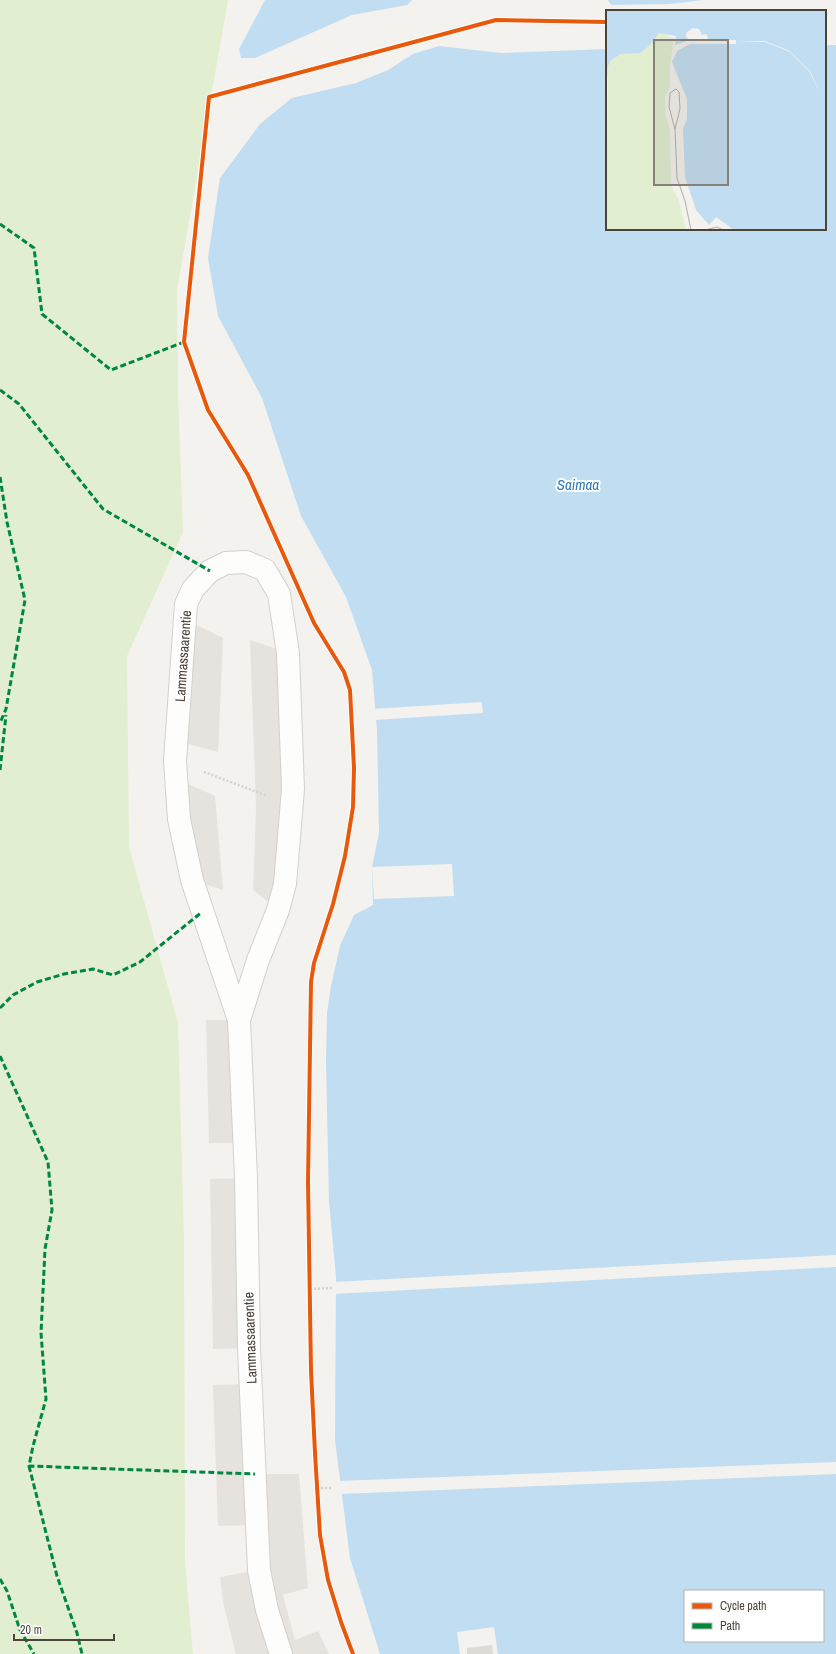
<svg xmlns="http://www.w3.org/2000/svg" width="836" height="1654" font-family="'Archivo Narrow',sans-serif">
	<style>
		.green { fill: #e1eecf }
		.parking { fill: #e6e3df }
		.water { fill: #c0ddf1; fill-rule: evenodd }
		.pier { fill: #f4f2ee }
		.building { fill: #dedbd6 }
		.lines { fill: none; stroke-linecap: round; stroke-linejoin: round }
		.minor-casing { stroke: #d2d0cb; stroke-width: 24 }
		.path { stroke: #d3d2cc; stroke-width: 2.5; stroke-dasharray: 2 2; stroke-linecap: butt }
		.minor { stroke: #fdfdfc; stroke-width: 22 }
		.quiet { stroke: #00873e; stroke-width: 3; stroke-dasharray: 6 3; stroke-linecap: butt }
		.cycleway-casing { stroke: #fff; stroke-width: 6 }
		.cycleway { stroke: #e8590c; stroke-width: 4 }
		.labels { text-anchor: middle; stroke-width: 4; stroke-linejoin: round; paint-order: stroke }
		.street-label { font-size: 14px; fill: #4b4439; stroke: #fff }
		.water-label { font-size: 15px; font-style: italic; fill: #2e7ab2; stroke: #fff }
		.inset-road { fill: none; stroke: #b0aca6; stroke-width: 1 }
		.view { fill: #868178; fill-opacity: 0.15; stroke: #868178; stroke-width: 2 }
		.inset-edge { fill: none; stroke: #4b4439; stroke-width: 2 }
	</style>
	<rect width="100%" height="100%" fill="#f4f2ee"/>
	<!-- green -->
	<path class="green" d="M0,0H228L177,290L178,393L183,532L127,656L129,847L178,1023L184,1242L185,1562L193,1654H0Z"/>
	<!-- parking -->
	<path class="parking" d="M184,619L223,638L218,752L177,741Z
		M250,640L288,653L278,910L253,890L256,809Z
		M177,779L215,796L223,890L192,880Z
		M206,1020H239L244,1143H209Z
		M246,1178L249,1348L213,1349L210,1179Z
		M251,1384L255,1474H299L308,1588L283,1595L295,1640L318,1631L329,1654H236L223,1602L220,1577L259,1570L256,1525L218,1526L213,1385Z"/>
	<!-- water -->
	<path class="water" d="M265,0H412L407,5L352,15L255,58H241L239,49Z
		M608,0H703L669,4L611,5Z
		M825,45H836V1654H380L350,1558L335,1440L336,1277L329,1201L326,1062L327,1013L331,986L340,946L354,915L373,905L372,867L379,833L377,730L372,670L346,597L301,516L262,398L218,316L208,258L220,178L260,124L292,98L356,83L388,70L413,54L439,46L501,53L607,49V229H825ZM685,1591H823V1641H685Z"/>
	<!-- pier -->
	<path class="pier" d="M482,702L483,713L374,720L373,709Z
		M452,864L454,896L374,899L372,867Z
		M836,1255V1267L334,1294V1282Z
		M836,1462V1474L340,1494L338,1481Z
		M494,1627L498,1654H460L457,1632Z"/>
	<!-- building -->
	<path class="building" d="M492,1645L493,1654H467V1648Z"/>
	<g class="lines">
		<defs>
			<path id="minor" d="M239,1020L258,960L278,910L285,884L293,789L288,653L279,594L265,570L246,562L226,563L210,571L193,589L186,604L175,761L179,819L192,880L239,1020L246,1178L249,1348L259,1570L267,1610L281,1654"/>
		</defs>
		<!-- minor casing -->
		<use href="#minor" class="minor-casing"/>
		<!-- path -->
		<path class="path" d="M204,772L265,795
			M310,1289L332,1288
			M317,1488H331"/>
		<!-- minor -->
		<use href="#minor" class="minor"/>
		<!-- quiet -->
		<path class="quiet" d="M0,224L34,248L42,314L111,370L184,342
			M0,390L19,404L103,509L210,571
			M0,477L7,522L25,600L6,709L0,723
			M0,770L6,715
			M0,1008L13,995L37,982L64,974L93,969L113,975L140,962L202,912
			M0,1056L48,1162L52,1210L45,1249L41,1333L46,1399L33,1446L29,1466L255,1474
			M29,1466L57,1576L77,1633L82,1654
			M0,1579L7,1591L20,1630L34,1654"/>
		<defs>
			<path id="cycleway" d="M353,1654L341,1622L328,1580L320,1535L315,1453L311,1371L308,1182L311,982L314,963L333,904L345,856L353,807L354,768L350,690L344,672L314,623L248,475L208,410L184,342L209,97L496,20L607,22"/>
		</defs>
		<!-- cycleway casing -->
		<use href="#cycleway" class="cycleway-casing"/>
		<!-- cycleway -->
		<use href="#cycleway" class="cycleway"/>
	</g>
	<g class="labels">
		<!-- street labels -->
		<g class="street-label">
			<text transform="translate(183 656) rotate(-86)" y="5">Lammassaarentie</text>
			<text transform="translate(250 1338) rotate(-92)" y="5">Lammassaarentie</text>
		</g>
		<!-- water labels -->
		<g class="water-label">
			<text x="578" y="490">Saimaa</text>
		</g>
	</g>
	<!-- overview -->
	<g transform="translate(606 10)">
		<rect width="220" height="220" fill="#f4f2ee"/>
		<path d="M56,23L68,28L64,55V77L59,87V104L64,120L65,175L73,191L80,220H0L2,56L5,50L15,44L34,43L43,36L50,24Z" fill="#e1eecf"/>
		<path d="M0,0H220V220H128L110,207L103,215L90,200L79,167L77,119L81,109V89L66,52L71,41L84,34H130V30H102L101,24L96,25L93,19L87,18L80,23V27L84,30L69,35L70,26L53,23L43,36L34,43L15,44L5,50L2,56L0,82Z" fill="#c0ddf1"/>
		<path d="M159,31L184,41L204,61L215,85L203,61L184,42L159,32H130Z" fill="#f4f2ee"/>
		<path class="inset-road" d="M69,119L74,99L73,82L70,79L64,83L63,97L69,119L71,168L79,191L85,220M99,220L111,217L117,220"/>
		<path class="view" d="M48,30H122V175H48Z"/>
		<rect width="220" height="220" class="inset-edge"/>
	</g>
	<!-- legend -->
	<rect x="684" y="1590" width="140" height="52" fill="#ffffff" stroke="#b7b4b0"/>
	<rect x="692" y="1603" width="20" height="6" fill="#e8590c" stroke="#b7b4b0"/>
	<text x="720" y="1610" font-size="12" fill="#4b4439">Cycle path</text>
	<rect x="692" y="1623" width="20" height="6" fill="#00873e" stroke="#b7b4b0"/>
	<text x="720" y="1630" font-size="12" fill="#4b4439">Path</text>
	<!-- scale -->
	<path d="M14 1634v6h100v-6" fill="none" stroke="#4b4439" stroke-width="2"/>
	<text x="20" y="1634" font-size="12" fill="#4b4439" stroke="#ffffff" stroke-width="3" paint-order="stroke">20 m</text>
</svg>
